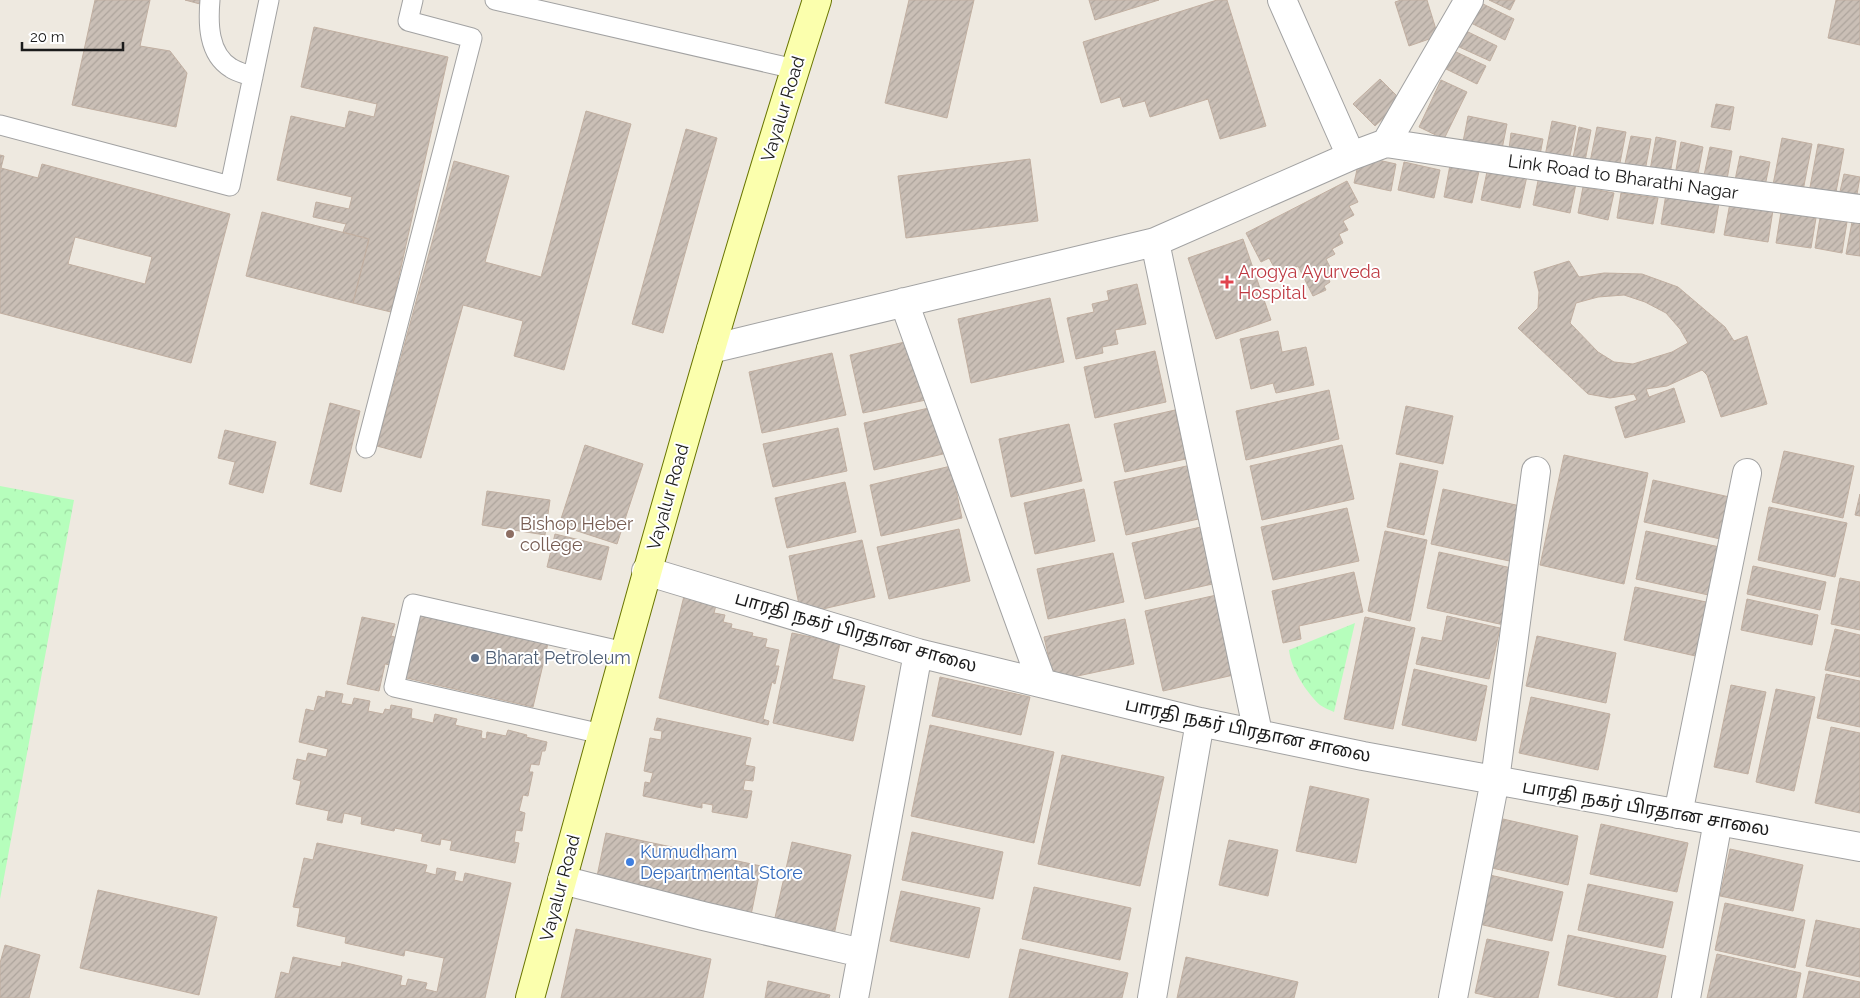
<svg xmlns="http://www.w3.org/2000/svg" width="1860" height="998" font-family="Raleway,'Noto Sans Tamil',sans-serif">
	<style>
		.park { fill: url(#park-crowns) }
		.building { fill: url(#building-hatch); stroke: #c1afa1; fill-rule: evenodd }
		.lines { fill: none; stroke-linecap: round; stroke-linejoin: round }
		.service-casing { stroke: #a2a2a2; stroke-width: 21 }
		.minor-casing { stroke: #a2a2a2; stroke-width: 30 }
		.secondary-casing { stroke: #697500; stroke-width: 30 }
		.service { stroke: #fff; stroke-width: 19 }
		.minor { stroke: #fff; stroke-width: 28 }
		.secondary { stroke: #fbffad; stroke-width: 28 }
		.health-dot { fill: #e0444e; stroke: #fff; stroke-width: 2 }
		.education-dot { fill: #8d6e63; stroke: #fff; stroke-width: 2 }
		.service-dot { fill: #5c6f8a; stroke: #fff; stroke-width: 2 }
		.shop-dot { fill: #3f7fe0; stroke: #fff; stroke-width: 2 }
		.labels { text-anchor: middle; stroke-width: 4; stroke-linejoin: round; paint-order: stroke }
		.street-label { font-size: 18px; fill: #1b1b1b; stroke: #fff }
		.health-label { font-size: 18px; fill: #be3a42; stroke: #fff; text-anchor: start }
		.education-label { font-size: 18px; fill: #785e54; stroke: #fff; text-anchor: start }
		.service-label { font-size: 18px; fill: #4e5e75; stroke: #fff; text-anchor: start }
		.shop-label { font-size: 18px; fill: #366cbe; stroke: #fff; text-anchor: start }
	</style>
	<defs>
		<pattern id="park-crowns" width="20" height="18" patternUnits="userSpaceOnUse" patternTransform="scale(1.25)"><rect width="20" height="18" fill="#b6febc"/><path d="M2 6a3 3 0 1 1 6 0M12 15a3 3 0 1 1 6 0" fill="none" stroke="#9cd9a1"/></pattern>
		<pattern id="building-hatch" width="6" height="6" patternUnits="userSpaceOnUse" patternTransform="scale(1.25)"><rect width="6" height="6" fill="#cabfb6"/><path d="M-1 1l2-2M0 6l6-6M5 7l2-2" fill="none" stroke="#ada49c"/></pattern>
	</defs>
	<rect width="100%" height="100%" fill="#eee9e0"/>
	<!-- park -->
	<path class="park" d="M0,486L74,500L0,899Z
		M1355,623L1334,712C1330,710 1324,708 1320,705C1306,692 1291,669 1289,650Z"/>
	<!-- building -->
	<path class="building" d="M95,0H150L140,46L170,51L187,73L176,127L72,105Z
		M185,0H211L200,4Z
		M909,0H974L947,118L885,103Z
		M1089,0H1159L1095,20Z
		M1217,0H1227L1266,126L1220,139L1208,99L1150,117L1145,101L1123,107L1120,97L1101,103L1083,42Z
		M1401,0H1427L1438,36L1409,46L1395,2Z
		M1489,0H1515L1510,10Z
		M1836,0H1860V45L1828,38Z
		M1481,3L1514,19L1505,40L1471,23Z
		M314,27L448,57L391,312L353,303L369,239L343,232L346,224L313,217L316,202L349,209L352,197L277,180L291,116L345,128L349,111L374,117L377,104L301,87Z
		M1464,30L1497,46L1490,61L1457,46Z
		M1454,51L1486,66L1477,84L1446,69Z
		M1380,79L1402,101L1375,126L1353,104Z
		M1441,80L1467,92L1444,139L1419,127Z
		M1716,104L1734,107L1730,130L1711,127Z
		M586,111L631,124L564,370L514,356L523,321L463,305L421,458L377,446L454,161L509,176L485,262L541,277Z
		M1468,116L1507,124L1502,149L1463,142Z
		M1552,121L1576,126L1569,161L1545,156Z
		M1579,127L1591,130L1585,161L1573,158Z
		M1597,127L1626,132L1619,168L1590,162Z
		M686,129L717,138L663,333L632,324Z
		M1511,133L1543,139L1540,155L1509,149Z
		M1631,136L1651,139L1645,171L1624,168Z
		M1656,137L1676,141L1670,174L1650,170Z
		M1782,138L1812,144L1802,196L1772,190Z
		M1681,142L1703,147L1697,179L1675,175Z
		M1818,144L1844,149L1834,203L1808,198Z
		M1710,147L1732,151L1726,185L1703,180Z
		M0,155L4,156L1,168L38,178L42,164L230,214L191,363L0,313ZM75,237L152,257L145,284L68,264Z
		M1360,156L1396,164L1391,191L1354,183Z
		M1740,156L1770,162L1765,186L1735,180Z
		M1030,159L1038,221L906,238L898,176Z
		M1404,162L1440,170L1434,198L1398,190Z
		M1450,165L1479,171L1472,203L1444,197Z
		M1488,167L1527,176L1520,208L1481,200Z
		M1844,174L1860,177L1856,200L1839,196Z
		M1539,176L1576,184L1570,213L1533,205Z
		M1347,181L1358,202L1349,206L1354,215L1343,221L1348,230L1339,234L1343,243L1332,249L1335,254L1326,259L1332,271L1326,274L1330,282L1324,286L1326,290L1313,296L1298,266L1279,276L1269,258L1261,262L1246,233Z
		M1583,187L1614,193L1608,220L1578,213Z
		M1621,193L1658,198L1653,224L1617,218Z
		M1666,194L1719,203L1714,233L1661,224Z
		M1730,203L1773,210L1768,242L1724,235Z
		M262,212L369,239L353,303L246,276Z
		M1781,212L1816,218L1811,248L1776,243Z
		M1820,218L1847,222L1842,253L1815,248Z
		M1852,222L1860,223V256L1846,254Z
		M1243,239L1271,320L1216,339L1188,258Z
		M1569,261L1579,277L1604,273L1642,274L1678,287L1725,327L1734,341L1747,336L1767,404L1721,417L1707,375L1702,370L1667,386L1646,389L1649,397L1674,388L1685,422L1625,438L1615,407L1637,400L1634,394L1610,398L1588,394L1518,328L1538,308L1539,292L1534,272ZM1624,295L1645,302L1666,313L1680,329L1688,343L1672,352L1633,364L1614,362L1598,352L1570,323L1576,303L1598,297Z
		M1137,284L1146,324L1115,330L1118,344L1102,347L1103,353L1076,359L1067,318L1094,312L1092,304L1109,300L1107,291Z
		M1050,298L1064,362L971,383L958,319Z
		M1278,331L1282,352L1306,347L1314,385L1276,393L1273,383L1251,389L1240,339Z
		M913,340L926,400L863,413L850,355Z
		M1155,351L1166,402L1095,418L1084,367Z
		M832,353L846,415L762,433L749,372Z
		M1329,390L1339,439L1246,460L1236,411Z
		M330,403L360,411L341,492L310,484Z
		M1406,406L1453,416L1443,464L1396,454Z
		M933,407L943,454L874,470L864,423Z
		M1175,410L1186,459L1125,472L1114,424Z
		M1069,424L1082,481L1011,497L999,439Z
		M838,428L847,471L773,487L763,444Z
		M225,430L276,442L263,493L229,484L235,462L218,458Z
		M585,445L643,464L617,544L559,525Z
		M1342,445L1354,499L1262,520L1250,466Z
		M1784,451L1854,466L1843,518L1772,502Z
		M1564,455L1648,473L1624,584L1540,565Z
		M1400,463L1438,471L1424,535L1387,527Z
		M1191,465L1203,518L1126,535L1114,482Z
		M951,466L962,518L881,536L870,485Z
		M1653,480L1734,498L1725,540L1644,522Z
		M845,482L856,532L787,548L775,498Z
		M1084,489L1095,541L1035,554L1024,503Z
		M1443,489L1525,507L1514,562L1431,544Z
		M487,491L550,500L545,535L482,525Z
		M1860,494V516L1855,515Z
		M1769,507L1847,523L1835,577L1758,560Z
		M1347,508L1359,561L1273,580L1261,527Z
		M1205,526L1217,583L1145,599L1132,543Z
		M959,529L970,581L889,599L877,547Z
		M1385,531L1427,540L1410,621L1368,611Z
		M1646,531L1724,548L1713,596L1636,579Z
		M555,534L609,547L601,580L547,567Z
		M862,540L875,597L801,614L789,556Z
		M1439,552L1516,569L1504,625L1427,608Z
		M1113,553L1124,602L1048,619L1037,569Z
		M1753,566L1826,582L1820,610L1747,594Z
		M1354,572L1363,612L1299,626L1301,639L1283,643L1272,591Z
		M1840,578L1860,582V630L1831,624Z
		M1635,587L1711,603L1700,657L1624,640Z
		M1221,594L1238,674L1163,691L1145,611Z
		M684,596L716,605L714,613L725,615L723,622L732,624L731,628L753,633L752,636L767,639L765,647L779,650L775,666H779L775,684L772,682L763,719L769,721L768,725L659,698Z
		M1747,599L1818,615L1812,645L1741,630Z
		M418,609L549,639L533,707L402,677Z
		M1447,616L1500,628L1489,679L1416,664L1422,637L1442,641Z
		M362,617L395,624L391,636L402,639L395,666L385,664L379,691L347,684Z
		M1365,617L1415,628L1393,729L1344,719Z
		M1125,619L1134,664L1054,681L1044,637Z
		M1835,629L1860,635V677L1825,670Z
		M792,633L840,643L832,679L865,686L853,741L773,723Z
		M1537,636L1616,653L1606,703L1526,686Z
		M1414,669L1487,686L1476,741L1402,725Z
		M1826,674L1860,681V727L1817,718Z
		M940,677L1030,697L1021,735L932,716Z
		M1731,685L1766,692L1748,774L1714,767Z
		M1776,689L1815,697L1794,791L1756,782Z
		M326,691L343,694L341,703L352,705L354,698L370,701L368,711L383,714L385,709L390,710L391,705L412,709L411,718L433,723L435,714L457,719L455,725L482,731L481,738L486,739L487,732L506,736L508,730L527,735L526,737L547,742L545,751H542L539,765L531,764L529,772H533L528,796L523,795L519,811L525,813L522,831L516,830L514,842L519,843L515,863L450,850L452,841L441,839L440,845L421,841L423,834L395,828L394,831L361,824L362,817L344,813L342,823L327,820L329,811L296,804L301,781L293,779L297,759L306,761L308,753L326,757L328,749L299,742L306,709L314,711L318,696L325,698Z
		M1531,697L1610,714L1598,770L1519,753Z
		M657,718L751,738L745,765L755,767L753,781L745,780L743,790L752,791L747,818L712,812L713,805L702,803V808L643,796L645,782L650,783L653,773L644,771L650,738L661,740L662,731L654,730Z
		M930,725L1054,752L1034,843L911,816Z
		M1831,727L1860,733V813L1815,803Z
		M1062,755L1164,777L1140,886L1038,864Z
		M1310,786L1369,799L1356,863L1296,851Z
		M1503,819L1578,836L1568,885L1492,868Z
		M1601,824L1688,843L1677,892L1590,874Z
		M912,832L1003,852L993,899L902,880Z
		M606,833L761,866L751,915L596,881Z
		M1229,840L1278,850L1268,896L1219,885Z
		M792,842L851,855L834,935L774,922Z
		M317,843L427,865L425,872L436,875L437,868L456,872L454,880L463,882L465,873L511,883L485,998H275L281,972L289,974L293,957L341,967L342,962L402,976L400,985L406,986L408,979L427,983L425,989L437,992L444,958L405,950L404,956L345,943L346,937L297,926L300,908L293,907L304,858L313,860Z
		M1730,849L1803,865L1793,911L1720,896Z
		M1490,875L1563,892L1552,941L1479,924Z
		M1588,884L1673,902L1663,948L1578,930Z
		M1034,887L1131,908L1120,960L1022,939Z
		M98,890L217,917L199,995L80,968Z
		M901,891L980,908L969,958L890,941Z
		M1725,903L1805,920L1795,968L1715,950Z
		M1816,920L1860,929V977L1806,966Z
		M576,929L711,959L703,998H561Z
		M1568,935L1666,956L1657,998H1619L1558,985Z
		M1487,939L1549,952L1538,998H1497L1475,993Z
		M5,945L40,955L29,998H0V963Z
		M1020,949L1128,973L1122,998H1009Z
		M1717,954L1801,973L1796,998H1707Z
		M1186,957L1298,982L1294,998H1177Z
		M1809,971L1860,982V998H1803Z
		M768,981L830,995L829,998H765Z"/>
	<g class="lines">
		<defs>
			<path id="service" d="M210,0C208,23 208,54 231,68C237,72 246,74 253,77
				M495,0L795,69
				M0,125L230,186L269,0
				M366,448L472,38L408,21L413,0
				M602,734L394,687L413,604L625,652"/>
			<path id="minor" d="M1282,0L1351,156
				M1386,143L1579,172L1860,209
				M1155,242L1258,733
				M904,302L1042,683
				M711,349L1155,242L1351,156L1386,143L1469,0
				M646,571L918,653L1200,722L1363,756L1860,847
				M1678,814L1747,473
				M562,880L703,916L862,953
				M854,998L918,653
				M1152,998L1200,722
				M1453,998L1495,780L1536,471
				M1686,998L1718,821"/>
			<path id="secondary" d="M530,998C621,664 712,330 817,0"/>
		</defs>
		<!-- service casing -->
		<use href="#service" class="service-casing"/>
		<!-- minor casing -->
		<use href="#minor" class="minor-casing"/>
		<!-- secondary casing -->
		<use href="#secondary" class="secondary-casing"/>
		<!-- service -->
		<use href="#service" class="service"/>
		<!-- minor -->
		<use href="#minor" class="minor"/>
		<!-- secondary -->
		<use href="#secondary" class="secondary"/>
	</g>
	<!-- markers -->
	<path class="health-dot" d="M1224.5 274.5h5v5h5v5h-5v5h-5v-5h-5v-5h5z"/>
	<circle class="education-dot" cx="510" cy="534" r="5"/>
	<circle class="service-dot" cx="475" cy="658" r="5"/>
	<circle class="shop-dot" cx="630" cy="862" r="5"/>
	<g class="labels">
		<!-- street labels -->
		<g class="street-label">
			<text transform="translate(783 109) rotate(-73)" y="6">Vayalur Road</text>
			<text transform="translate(1623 177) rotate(8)" y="6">Link Road to Bharathi Nagar</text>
			<text transform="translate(668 497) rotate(-74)" y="6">Vayalur Road</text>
			<text transform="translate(856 632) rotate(16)" y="6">பாரதி நகர் பிரதான சாலை</text>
			<text transform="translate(1248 730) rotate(12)" y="6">பாரதி நகர் பிரதான சாலை</text>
			<text transform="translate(1646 808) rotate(10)" y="6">பாரதி நகர் பிரதான சாலை</text>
			<text transform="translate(560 888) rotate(-75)" y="6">Vayalur Road</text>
		</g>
		<!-- health labels -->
		<g class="health-label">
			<text x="1238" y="278">Arogya Ayurveda<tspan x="1238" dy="21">Hospital</tspan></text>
		</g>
		<!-- education labels -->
		<g class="education-label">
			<text x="520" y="530">Bishop Heber<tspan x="520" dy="21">college</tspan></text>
		</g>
		<!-- service labels -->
		<g class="service-label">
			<text x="485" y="664">Bharat Petroleum</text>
		</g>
		<!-- shop labels -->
		<g class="shop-label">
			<text x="640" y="858">Kumudham<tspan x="640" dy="21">Departmental Store</tspan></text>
		</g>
	</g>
	<!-- scale -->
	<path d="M22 42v8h101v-8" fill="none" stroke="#1b1b1b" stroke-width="2.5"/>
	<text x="30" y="42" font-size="15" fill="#1b1b1b" stroke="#ffffff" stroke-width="4" paint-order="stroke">20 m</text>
</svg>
